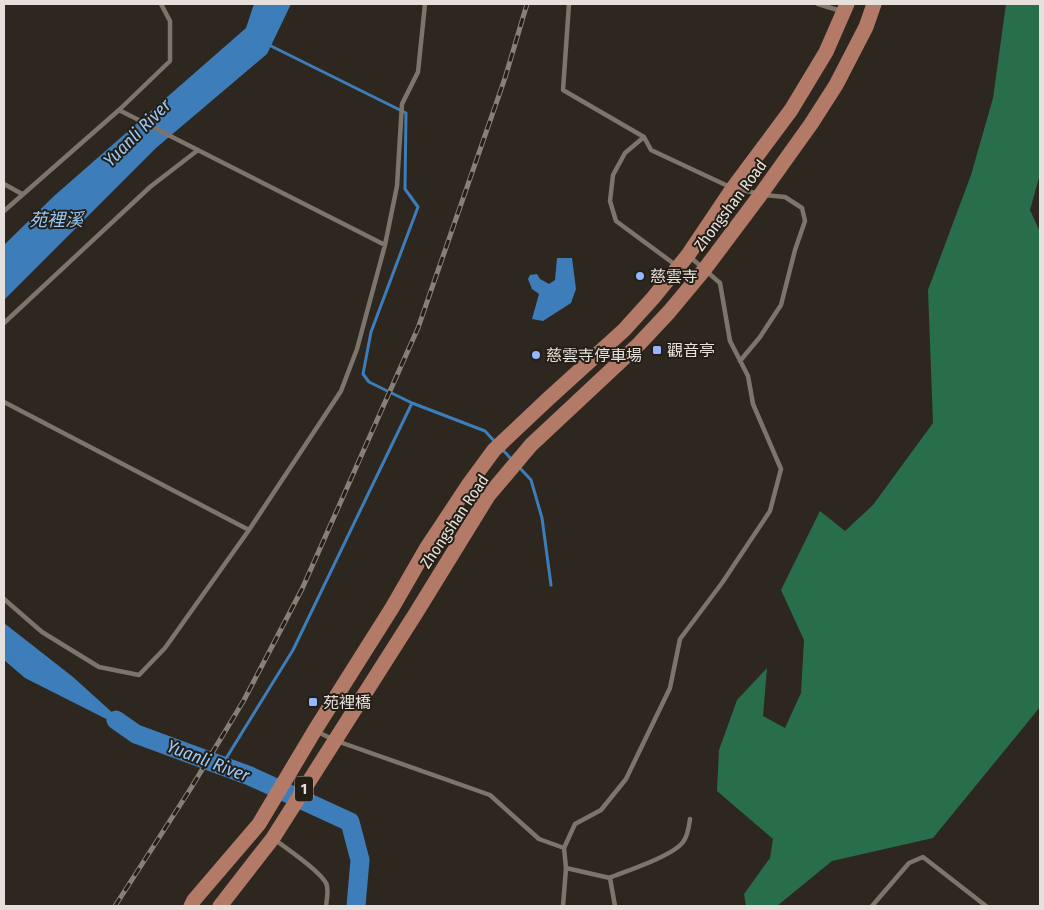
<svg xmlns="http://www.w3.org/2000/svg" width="1044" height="910" font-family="'Fira Sans Condensed','Noto Sans TC',sans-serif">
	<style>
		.forest { fill: #286e4b }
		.water { fill: #3d7db9 }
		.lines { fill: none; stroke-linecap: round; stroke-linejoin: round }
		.stream { stroke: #3d7db9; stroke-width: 3 }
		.river { stroke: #3d7db9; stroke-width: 19 }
		.lane { stroke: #7d756b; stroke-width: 4.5 }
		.primary { stroke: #b27a67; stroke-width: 15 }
		.rail-casing { stroke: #868079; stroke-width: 5 }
		.rail { stroke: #241e16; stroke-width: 3; stroke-dasharray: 9; stroke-linecap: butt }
		.poi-dot { fill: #95b6fd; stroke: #241e16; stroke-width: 2 }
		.labels { text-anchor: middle; stroke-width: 4; stroke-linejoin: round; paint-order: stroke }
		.shield { fill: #241e16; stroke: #aba6a0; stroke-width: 1 }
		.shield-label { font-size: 15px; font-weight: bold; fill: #e5e0db }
		.street-label { font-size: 16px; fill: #e5e0db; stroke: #241e16 }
		.poi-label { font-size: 16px; fill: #e5e0db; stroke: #241e16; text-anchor: start }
		.water-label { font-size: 18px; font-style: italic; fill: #98c9fa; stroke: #241e16 }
	</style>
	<rect width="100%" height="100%" fill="#2e271f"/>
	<!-- forest -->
	<path class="forest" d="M1006,4H1040V174L1030,210L1040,232V707L933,838L832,861L777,906H746L744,894L770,858L773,839L717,791L719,750L737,700L767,668L763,716L785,728L801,693L804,640L781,590L820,511L845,531L873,505L933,423L928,290L971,175L993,98Z"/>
	<!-- water -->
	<path class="water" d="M254,4H291L267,54L156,148L4,300V245L54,196L246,28Z
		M557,258H572L576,289L571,303L543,321L532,319L539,294L532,289L528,279L530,275L537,274L540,279L549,284L555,280Z
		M4,623L73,677L136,734L25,678L4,660Z"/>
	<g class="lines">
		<!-- stream -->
		<path class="stream" d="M269,45L406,113L405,189L418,207L371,332L363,374L369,382L412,403
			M502,449L513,461
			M519,467L531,480L542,518L551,585
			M222,765L293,650L412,403L485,431L496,443"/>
		<!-- river -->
		<path class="river" d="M116,720L136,734L250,776L350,822L360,860L356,906"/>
		<!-- lane -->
		<path class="lane" d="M569,4L563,90L644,137L651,150L730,187
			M818,4L841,11
			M119,110L385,245
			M644,137L625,153L613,175L610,201L616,221L677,266
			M4,184L22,194
			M737,189L756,193
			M4,211L119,110L170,61V21L161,4
			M4,323L150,187L198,150
			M740,361L760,337L781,305L795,250L805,221L802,208L785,197L764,195
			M4,402L249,530
			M4,599L42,632L99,667L139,675L165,648L249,530L341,391L357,349L385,245L397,186L402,104L418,72L425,4
			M318,732L334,740L490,795L539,839L564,848
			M274,839C287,849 319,870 326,883C329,889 327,899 326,906
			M566,868L610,878L615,906
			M609,878C626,871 673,856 683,842C688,836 689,826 690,819
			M563,906L566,868L564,848L575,824L601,810L626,779L670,688L680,639L722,583L770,511L781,469L753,404L748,376L730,341L720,283L689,256
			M872,906L909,863L923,857L986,906"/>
		<!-- primary -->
		<path class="primary" d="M191,906L194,900L259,824L315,730L392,608L426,549L469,484L494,450L548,399L624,330L653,298L688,255L733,188L791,110L826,52L847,4
			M220,906L273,838L416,613L488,496L531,445L639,344L669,312L704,270L761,194L811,124L836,85L866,27L874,4"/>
		<defs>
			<path id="rail" d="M115,906L191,788L244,700L302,589L418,328L505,78L527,4"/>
		</defs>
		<!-- rail casing -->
		<use href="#rail" class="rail-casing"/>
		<!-- rail -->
		<use href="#rail" class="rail"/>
	</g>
	<!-- markers -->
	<g class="poi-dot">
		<circle cx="640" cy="276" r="5"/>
		<rect x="652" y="345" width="10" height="10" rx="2.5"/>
		<circle cx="536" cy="355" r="5"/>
		<rect x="308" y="697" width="10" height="10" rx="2.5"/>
	</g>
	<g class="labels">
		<!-- shield labels -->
		<rect class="shield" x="295" y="776.5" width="18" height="25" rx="4"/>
		<g class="shield-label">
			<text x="304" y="794">1</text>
		</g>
		<!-- street labels -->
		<g class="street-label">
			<text transform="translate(730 205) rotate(-53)" y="6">Zhongshan Road</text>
			<text transform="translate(454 521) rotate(-56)" y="6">Zhongshan Road</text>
		</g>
		<!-- poi labels -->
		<g class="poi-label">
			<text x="650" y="282">慈雲寺</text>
			<text x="667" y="356">觀音亭</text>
			<text x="546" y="361">慈雲寺停車場</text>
			<text x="323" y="708">苑裡橋</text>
		</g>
		<!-- water labels -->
		<g class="water-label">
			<text transform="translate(137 133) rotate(-45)" y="6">Yuanli River</text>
			<text x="56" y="226">苑裡溪</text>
			<text transform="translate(208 761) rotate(21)" y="6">Yuanli River</text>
		</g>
	</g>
	<!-- border -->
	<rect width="1044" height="910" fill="none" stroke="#e5e0db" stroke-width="10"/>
</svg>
